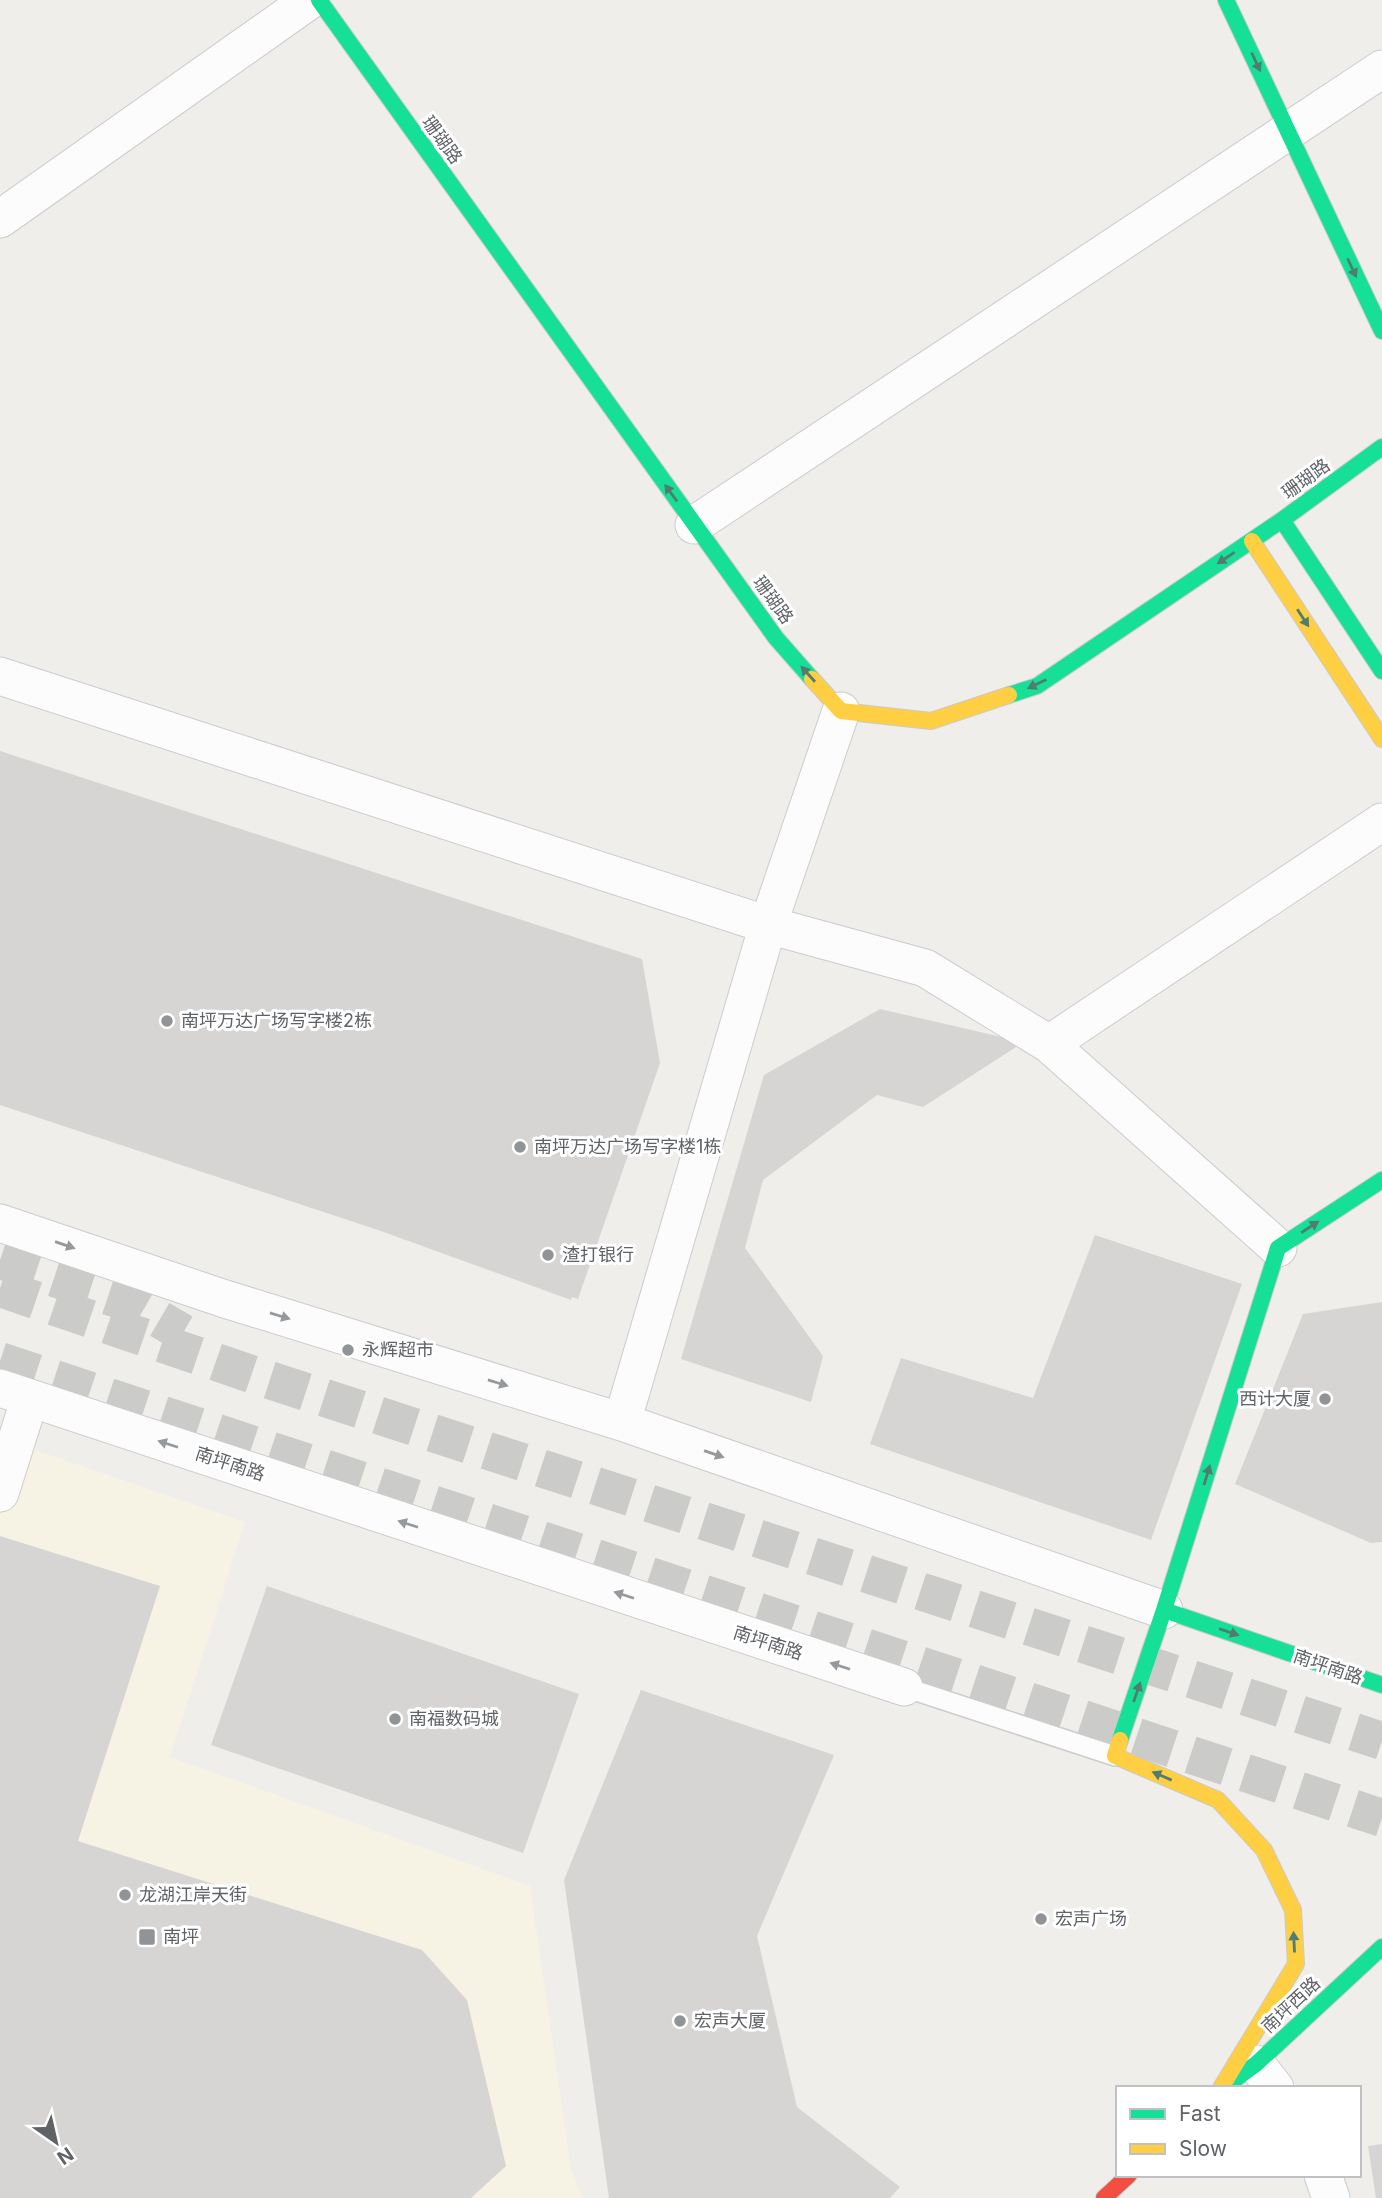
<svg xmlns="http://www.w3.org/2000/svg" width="1382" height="2198" font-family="Inter,'Noto Sans SC',sans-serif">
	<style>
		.commercial { fill: #f7f3e4 }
		.building { fill: #d6d5d3 }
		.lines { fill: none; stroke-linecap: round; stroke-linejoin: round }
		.highway-tunnel { stroke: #cbcbca; stroke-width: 38; stroke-dasharray: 38 19; stroke-linecap: butt }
		.lane-casing { stroke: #cbcccc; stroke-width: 22 }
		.street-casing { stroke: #cbcccc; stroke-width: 39 }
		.fast-casing { stroke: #cacacb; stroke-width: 18 }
		.slow-casing { stroke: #cacacb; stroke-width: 18 }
		.jam-casing { stroke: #cacacb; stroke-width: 18 }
		.lane { stroke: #fdfcfc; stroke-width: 19 }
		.street { stroke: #fdfcfc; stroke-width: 37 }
		.fast { stroke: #16e098; stroke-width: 16 }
		.slow { stroke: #ffcf43; stroke-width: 16 }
		.jam { stroke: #f24e42; stroke-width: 16 }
		.oneway { fill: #507c72 }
		.oneway2 { fill: #96999c }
		.poi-dot { fill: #919496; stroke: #fff; stroke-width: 2.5 }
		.labels { text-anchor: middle; stroke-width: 6; stroke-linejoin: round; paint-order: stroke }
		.street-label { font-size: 18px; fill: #5f6368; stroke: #fff }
		.poi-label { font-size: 18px; fill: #5f6368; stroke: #fff; text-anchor: start }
	</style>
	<rect width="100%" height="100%" fill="#efeeea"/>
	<!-- commercial -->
	<path class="commercial" d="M0,1438L245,1522L170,1757L530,1886L571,2170L583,2198H0Z"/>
	<!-- building -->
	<path class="building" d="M0,751L642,959L660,1063L578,1299L572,1297L571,1300L381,1231L0,1105Z
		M880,1009L1024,1042L923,1107L877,1095L763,1180L745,1248L823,1356L811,1402L681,1359L764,1075Z
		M1095,1235L1242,1284L1151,1540L870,1444L901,1358L1033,1398Z
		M1382,1302V1542L1371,1543L1235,1484L1303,1314Z
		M0,1536L160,1586L78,1841L422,1950L467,2000L506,2166L471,2198H0Z
		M267,1586L579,1694L523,1853L211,1745Z
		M641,1690L834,1755L757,1936L797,2107L900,2187L890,2198H609L564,1880Z
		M1382,2144V2198H1376L1368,2146Z"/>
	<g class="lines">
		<!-- highway-tunnel -->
		<path class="highway-tunnel" d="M0,1260L135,1305L183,1333
			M0,1288L254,1375L1382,1741
			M0,1361L1382,1818"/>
		<defs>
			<path id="lane" d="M904,1687L1115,1756"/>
			<path id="street" d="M0,219L310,0
				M694,525L1382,69
				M0,676L768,925L925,968L1049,1044L1278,1248
				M1049,1044L1382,822
				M0,1223L222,1298L622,1422L1164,1610
				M0,1388L904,1687
				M622,1422L768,925L841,711
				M0,1493L30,1398
				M1256,2064L1275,2088
				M1323,2175L1331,2198"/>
			<path id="fast" d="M319,0L776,638L812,679
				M1226,0L1382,331
				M1282,520L1382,671
				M1009,695L1037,686L1282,520L1382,447
				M1164,1610L1382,1685
				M1120,1740L1164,1610L1278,1248L1382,1180
				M1223,2088L1256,2064L1382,1947"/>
			<path id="slow" d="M1252,541L1382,739
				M812,679L841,711L931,721L1009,695
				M1120,1740L1115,1756L1218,1800L1264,1850L1293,1910L1296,1964L1221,2088"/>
			<path id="jam" d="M1104,2198L1129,2175"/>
		</defs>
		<!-- lane casing -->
		<use href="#lane" class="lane-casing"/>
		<!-- street casing -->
		<use href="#street" class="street-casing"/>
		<!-- fast casing -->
		<use href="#fast" class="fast-casing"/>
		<!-- slow casing -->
		<use href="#slow" class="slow-casing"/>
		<!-- jam casing -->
		<use href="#jam" class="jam-casing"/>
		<!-- lane -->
		<use href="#lane" class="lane"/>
		<!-- street -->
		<use href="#street" class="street"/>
		<!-- fast -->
		<use href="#fast" class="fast"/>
		<!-- slow -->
		<use href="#slow" class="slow"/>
		<!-- jam -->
		<use href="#jam" class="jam"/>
	</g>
	<!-- one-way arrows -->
	<defs><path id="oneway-solid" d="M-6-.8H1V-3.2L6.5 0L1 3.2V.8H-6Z" transform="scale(1.75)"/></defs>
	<g class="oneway">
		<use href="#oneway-solid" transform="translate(1256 62) rotate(65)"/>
		<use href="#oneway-solid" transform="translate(1352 268) rotate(65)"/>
		<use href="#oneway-solid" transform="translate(671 493) rotate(-126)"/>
		<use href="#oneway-solid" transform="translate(1226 558) rotate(146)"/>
		<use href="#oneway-solid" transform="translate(1303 618) rotate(57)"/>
		<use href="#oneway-solid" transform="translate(808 674) rotate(-132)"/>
		<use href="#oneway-solid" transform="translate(1037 684) rotate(154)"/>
		<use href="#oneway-solid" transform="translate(1310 1227) rotate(-33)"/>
		<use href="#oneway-solid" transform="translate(1207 1475) rotate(-73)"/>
		<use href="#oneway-solid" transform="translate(1229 1632) rotate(19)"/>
		<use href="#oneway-solid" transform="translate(1137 1692) rotate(-71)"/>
		<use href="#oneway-solid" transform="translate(1162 1776) rotate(-157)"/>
		<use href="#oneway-solid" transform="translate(1294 1942) rotate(-93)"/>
	</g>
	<g class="oneway2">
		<use href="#oneway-solid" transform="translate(65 1245) rotate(19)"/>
		<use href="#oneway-solid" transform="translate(280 1316) rotate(17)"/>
		<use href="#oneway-solid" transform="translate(498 1383) rotate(17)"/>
		<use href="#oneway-solid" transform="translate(168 1444) rotate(-162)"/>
		<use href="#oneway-solid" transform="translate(714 1454) rotate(19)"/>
		<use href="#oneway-solid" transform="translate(408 1524) rotate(-162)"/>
		<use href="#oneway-solid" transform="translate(624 1595) rotate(-162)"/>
		<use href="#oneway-solid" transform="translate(840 1666) rotate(-162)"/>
	</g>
	<!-- markers -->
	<g class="poi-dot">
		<circle cx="167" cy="1021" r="7"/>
		<circle cx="520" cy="1147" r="7"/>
		<circle cx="548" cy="1255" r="7"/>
		<circle cx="348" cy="1350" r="7"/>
		<circle cx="1325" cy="1399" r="7"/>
		<circle cx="395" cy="1719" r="7"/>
		<circle cx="125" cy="1895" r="7"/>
		<circle cx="1041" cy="1919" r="7"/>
		<rect x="138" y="1928" width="18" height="18" rx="3.5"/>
		<circle cx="680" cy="2021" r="7"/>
	</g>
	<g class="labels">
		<!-- street labels -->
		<g class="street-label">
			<text transform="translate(442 140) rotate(54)" y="6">珊瑚路</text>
			<text transform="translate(1306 479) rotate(-36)" y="6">珊瑚路</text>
			<text transform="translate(773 600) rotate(54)" y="6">珊瑚路</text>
			<text transform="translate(230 1464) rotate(18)" y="6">南坪南路</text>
			<text transform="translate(768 1643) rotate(18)" y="6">南坪南路</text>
			<text transform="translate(1328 1667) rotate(19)" y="6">南坪南路</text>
			<text transform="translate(1291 2005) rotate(-43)" y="6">南坪西路</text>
		</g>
		<!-- poi labels -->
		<g class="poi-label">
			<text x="181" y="1027">南坪万达广场写字楼2栋</text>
			<text x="534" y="1153">南坪万达广场写字楼1栋</text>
			<text x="562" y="1261">渣打银行</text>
			<text x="362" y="1356">永辉超市</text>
			<text x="1311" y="1405" text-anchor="end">西计大厦</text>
			<text x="409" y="1725">南福数码城</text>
			<text x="139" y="1901">龙湖江岸天街</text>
			<text x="1055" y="1925">宏声广场</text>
			<text x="163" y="1943">南坪</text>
			<text x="694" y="2027">宏声大厦</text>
		</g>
	</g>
	<!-- legend -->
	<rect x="1116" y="2086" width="245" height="91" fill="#ffffff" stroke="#bfc1c3" stroke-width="2"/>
	<rect x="1130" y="2109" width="35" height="10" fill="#16e098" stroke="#bfc1c3" stroke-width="2"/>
	<text x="1179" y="2121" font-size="21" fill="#5f6368">Fast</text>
	<rect x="1130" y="2144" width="35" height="10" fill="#ffcf43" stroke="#bfc1c3" stroke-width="2"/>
	<text x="1179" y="2156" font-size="21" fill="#5f6368">Slow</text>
	<!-- north arrow -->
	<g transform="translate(56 2142) rotate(146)" stroke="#ffffff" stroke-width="5" paint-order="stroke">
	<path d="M0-5L12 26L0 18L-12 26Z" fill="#5f6368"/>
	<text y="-10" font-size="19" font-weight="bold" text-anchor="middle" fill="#5f6368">N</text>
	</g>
</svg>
